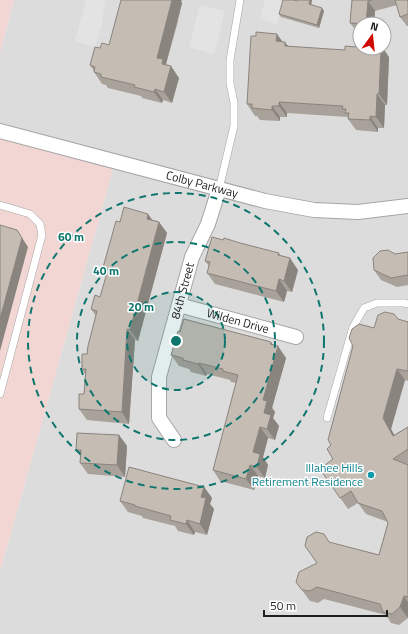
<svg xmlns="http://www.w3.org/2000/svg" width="408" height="634" font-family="'Titillium Web',sans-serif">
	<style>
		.residential { fill: #dddcdc; fill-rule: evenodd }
		.commercial { fill: #f1d6d4 }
		.parking { fill: #e3e3e3 }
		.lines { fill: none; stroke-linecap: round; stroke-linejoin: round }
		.service-casing { stroke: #a6a6a6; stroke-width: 8 }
		.minor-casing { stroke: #a6a6a6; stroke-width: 16 }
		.service { stroke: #fff; stroke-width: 7 }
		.minor { stroke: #fff; stroke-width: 14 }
		.wall { fill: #a9a29b }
		.shaded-wall { fill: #8a847e }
		.building { fill: #c5bcb4; stroke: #8a847e }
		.ring { fill: none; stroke: #0f766e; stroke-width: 2; stroke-dasharray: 7 5 }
		.culture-dot { fill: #0f9aa8; stroke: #fff; stroke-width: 1.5 }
		.labels { text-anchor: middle; stroke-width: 3; stroke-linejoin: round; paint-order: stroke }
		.street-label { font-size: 12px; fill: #1f1f1f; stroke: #fff }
		.culture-label { font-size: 12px; fill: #0d838f; stroke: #fff; text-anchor: end }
		.centre { fill: #0f766e; stroke: #fff; stroke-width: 2 }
		.ring-label { font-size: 12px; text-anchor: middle; font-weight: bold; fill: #0f766e; stroke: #fff; stroke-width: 3; stroke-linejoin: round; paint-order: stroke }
	</style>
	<rect width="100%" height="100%" fill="#f0ede5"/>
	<!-- residential -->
	<path class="residential" d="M14,0H408V634H0V572L115,162L0,131V53ZM360,24H384V48H360Z"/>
	<!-- commercial -->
	<path class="commercial" d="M0,0H14L0,53Z
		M0,131L115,162L0,572Z"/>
	<!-- parking -->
	<path class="parking" d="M86,0H105L102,24L95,47L75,41Z
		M265,0H276L283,2L277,24L260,19Z
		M200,5L225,11L214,54L189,47Z"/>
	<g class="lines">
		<defs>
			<path id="service" d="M219,189L234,126V103L230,83V60L240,0
				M0,205L30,214L40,224L42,235L0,394
				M327,418L353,327L364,308L377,303H404L408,304"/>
			<g id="minor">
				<path id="s1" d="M0,131L265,201L314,210L358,212L408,206"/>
				<path id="s2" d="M179,305L296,337"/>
				<path id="s3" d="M174,440L159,418V377L192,257L208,224L219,189"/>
			</g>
		</defs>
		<!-- service casing -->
		<use href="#service" class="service-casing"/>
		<!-- minor casing -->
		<use href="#minor" class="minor-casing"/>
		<!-- service -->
		<use href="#service" class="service"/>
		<!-- minor -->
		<use href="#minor" class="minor"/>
	</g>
	<!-- wall -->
	<path class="wall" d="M352,0H408V26H407L400,17L397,5L375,11L374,24H360V33L357,32L350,23Z
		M181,2L182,3L177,25L166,64L179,78L172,103L163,100L162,103L142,98L141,96L108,88L106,85L102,84L94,72V71L90,65L100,48L109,45Z
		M311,5L324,11L319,28L281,17L279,14Z
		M256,36L283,42L288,46L389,57L387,105H385L384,128H378V132L356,130L348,119V117L287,113V117H280V121L260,120L257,116H255L247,104Z
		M153,220L159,222L167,233L138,341L135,340L129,424L87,420L79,409L84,394L85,374L82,369L87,354L96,316L91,309L100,297L106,277L102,271L120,222Z
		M223,240L240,243L241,244L279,253L281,256L298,270L292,292L287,291L284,302L215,284L207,273L209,266L205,261Z
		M408,252V285L397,287L381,280L374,270L395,254Z
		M398,319L408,322V381L405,380L391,429L394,435L408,427V618L399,625L391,623L386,615L324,599L318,603L310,601L296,582L317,563L324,534L330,543L379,555L388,523V522L366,514L358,503L348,509L320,469L333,459L331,445L374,328Z
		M180,332L273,345L286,358L272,408L275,412L273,418L279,426L275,440L268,438L263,457L268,465L265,478L258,476L254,490L220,481L213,470L236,383L231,382L230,380L207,374L206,376L191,372L189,369L179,366L171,355Z
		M119,435L127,446L125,477L88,474L80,463V456L76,450Z
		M204,487L212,498L210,504L214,509L207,535L195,532L194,535L178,531L175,526L143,518L142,516L128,512L120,501Z"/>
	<!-- shaded-wall -->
	<path class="shaded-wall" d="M172,0H182L181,2L182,3L166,64L170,69L171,66L179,78L172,103L164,92L157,58Z
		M310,0H312L311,7L309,4Z
		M368,1L375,11L374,24H366Z
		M322,8L324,11L319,28L317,25Z
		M277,34L285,45V42L293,53L276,41Z
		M381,48H383L389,57L387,105L379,94Z
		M155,89L163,100L162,103L154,92Z
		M377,94L385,105L384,128L376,117Z
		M279,102L287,113V117L279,106Z
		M272,106L280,117V121L272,110Z
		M370,116L378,128V132L370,120Z
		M148,214L156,225L147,219Z
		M159,222L167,233L138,341L130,330Z
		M17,230L28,247L0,351V319Z
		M290,258L298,270L292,292L284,281Z
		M279,279L287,291L284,302L276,291Z
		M127,329L135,340L129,424L122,412Z
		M271,342L277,351L278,346L286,358L272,408L275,412L273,418L279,426L275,440L267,429L264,413L263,400Z
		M199,363L207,374L206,376L198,364Z
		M397,369L405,380L391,429L401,447L393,436L383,418Z
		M260,427L268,438L263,457L268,465L265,478L257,467L253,452Z
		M119,435L127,446L125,477L117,465Z
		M250,465L258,476L254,490L246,479Z
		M204,487L212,498L210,504L214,509L207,535L200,524L201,497Z
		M187,520L195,532L194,535L186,524Z
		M404,596L408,602V618L400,607Z"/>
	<!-- building -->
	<path class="building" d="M121,0H172L157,58L163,59L162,64L171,66L164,92L155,89L154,92L134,87L135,85L101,77V74L94,72L95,67L90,65L95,47L100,48L102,43L109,45Z
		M283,0H294L297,1V0H310L309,4L322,8L317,25L279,14Z
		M352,0H372L368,1L366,24L350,23Z
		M395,0H408V14L400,17Z
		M256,32L277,34L276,41L285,42V46L345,50V46L355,47L356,42H360V48H381L379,94H377L376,117L370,116V120L348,119L349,113H345L346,109H342L343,106L279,102V106H272V110L252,108V104H247L251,36H256Z
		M124,207L148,214L147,219L159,222L130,330L127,329L122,412L79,409V394H84L86,369H82V354H87L88,346L97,311L91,309L95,295L100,297L107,273L102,271L116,221L120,222Z
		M0,225L17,230L22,238L0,319Z
		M212,237L223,240L224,238L240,243L279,253L278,255L290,258L284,281L279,279L276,291L207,273L210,262L205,261Z
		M388,250L395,254L408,252V275L391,278L374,270L373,258L380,251Z
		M385,312L394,314L398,319L408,322V371L397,369L383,418L393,436L408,427V449L393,459L408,465V597L404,596L400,607L392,614L383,612L380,604L317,587L310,591L302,590L296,582L299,572L317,563L305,546L307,537L316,532L324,534L329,542L379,555L388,523L382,511L358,503L351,491L340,498L320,469L333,459L327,449L331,445L328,440L353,346L349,338L352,329L359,324L374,328L378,315Z
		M184,319L271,342L270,344L278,346L263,400L267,401L264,413L271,415L267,429L260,427L253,452L260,454L257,467L250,465L246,479L213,470L238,375L223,371V369L199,363L198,364L183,360V358L171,355L178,331L180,332Z
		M77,433L119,435L117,465L80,463L81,450H76Z
		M129,467L204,487L201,497L206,498L200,524L187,520L186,524L170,520L171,516L135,506V505L120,501Z"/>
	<!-- distance rings -->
	<circle cx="176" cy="341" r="49" fill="#0f766e" fill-opacity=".12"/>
	<g class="ring">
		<circle cx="176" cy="341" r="49"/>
		<circle cx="176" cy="341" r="99"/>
		<circle cx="176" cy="341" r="148"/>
	</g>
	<!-- markers -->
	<circle class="culture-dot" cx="371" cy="475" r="4"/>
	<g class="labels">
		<!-- street labels -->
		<g class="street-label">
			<text dy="4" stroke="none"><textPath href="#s1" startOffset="209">Colby Parkway</textPath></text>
			<text dy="4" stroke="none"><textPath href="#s3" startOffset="157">84th Street</textPath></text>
			<text dy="4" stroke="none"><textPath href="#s2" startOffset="61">Wilden Drive</textPath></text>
		</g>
		<!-- culture labels -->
		<g class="culture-label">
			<text x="363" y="472">Illahee Hills<tspan x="363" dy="14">Retirement Residence</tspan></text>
		</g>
	</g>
	<circle cx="176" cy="341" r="6" class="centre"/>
	<g class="ring-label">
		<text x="71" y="241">60 m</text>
		<text x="106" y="275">40 m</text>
		<text x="141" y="311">20 m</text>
	</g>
	<!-- north arrow -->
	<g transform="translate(372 36) rotate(15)"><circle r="19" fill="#ffffff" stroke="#a5a5a5"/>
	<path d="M0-3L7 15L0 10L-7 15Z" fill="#ce0800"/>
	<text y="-6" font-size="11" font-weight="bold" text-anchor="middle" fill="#1f1f1f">N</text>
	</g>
	<!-- scale -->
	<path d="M264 610v6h123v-6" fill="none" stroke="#1f1f1f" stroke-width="2"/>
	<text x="270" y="610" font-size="12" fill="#1f1f1f" stroke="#ffffff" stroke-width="3" paint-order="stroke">50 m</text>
</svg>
